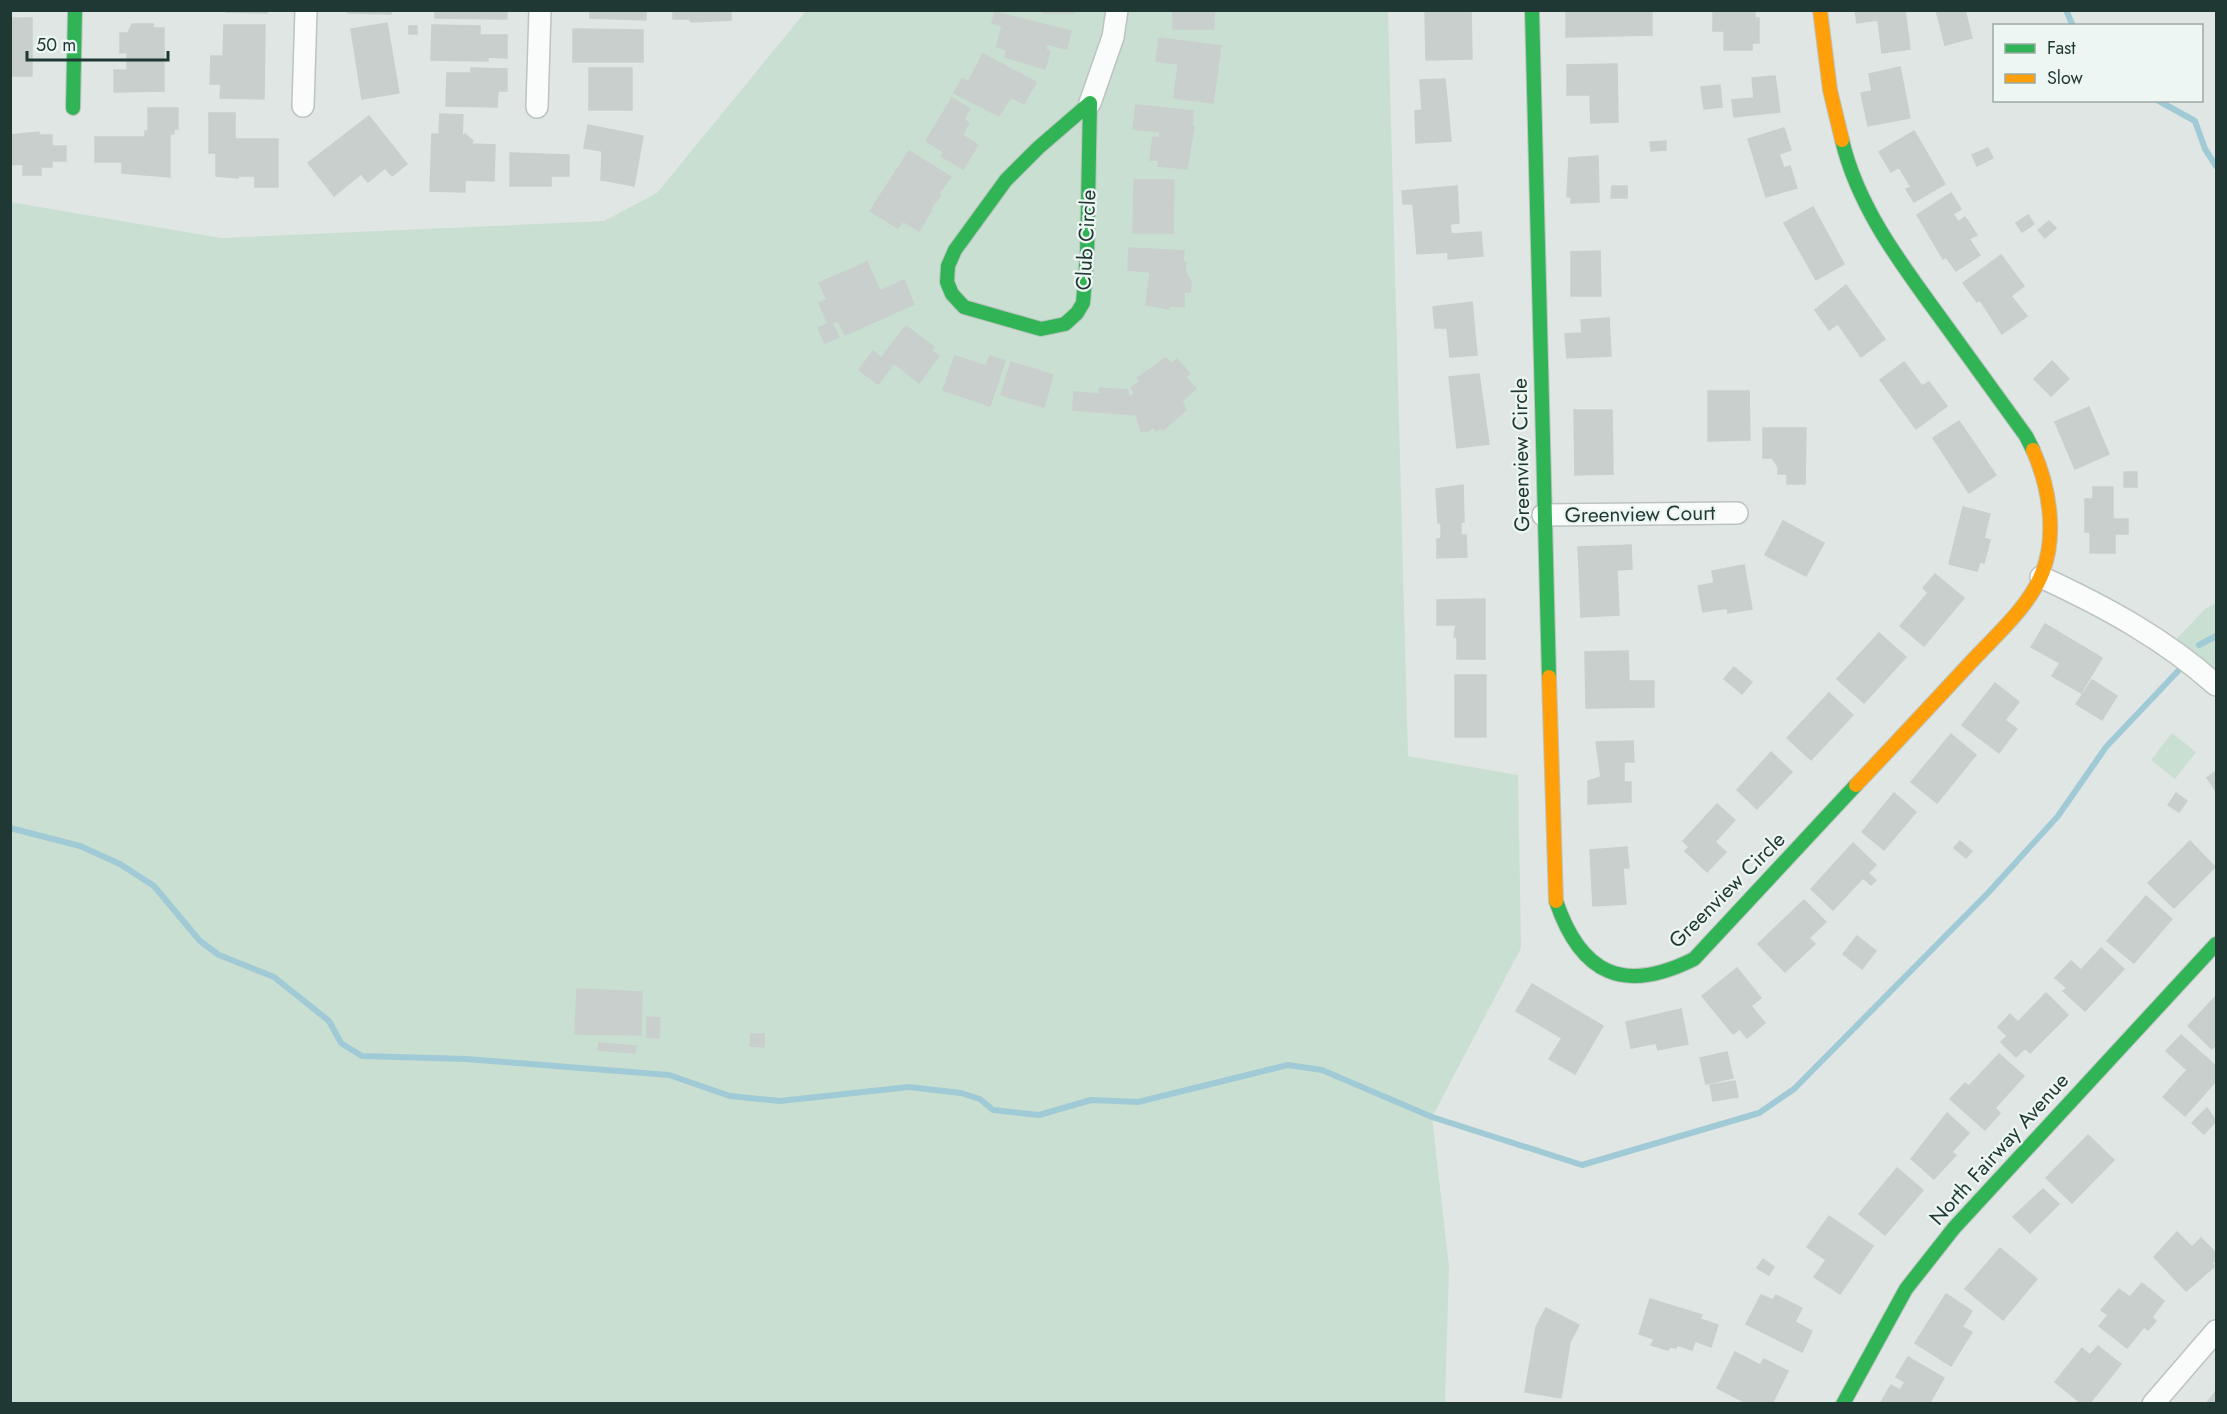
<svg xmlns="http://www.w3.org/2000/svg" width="2227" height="1414" font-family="Jost,sans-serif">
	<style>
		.green { fill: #c9dfd1 }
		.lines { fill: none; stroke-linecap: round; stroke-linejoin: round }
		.stream { stroke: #a0cad5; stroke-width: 6 }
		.building { fill: #c9cfcd; stroke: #c9cfcd; stroke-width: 1.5 }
		.street-casing { stroke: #bdc3c1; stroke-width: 24 }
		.fast-casing { stroke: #bcc4c1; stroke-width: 16 }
		.slow-casing { stroke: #bcc4c1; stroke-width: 16 }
		.street { stroke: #fafbfb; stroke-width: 21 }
		.fast { stroke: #30b455; stroke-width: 14 }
		.slow { stroke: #ff9f0a; stroke-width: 14 }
		.labels { text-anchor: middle; stroke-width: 4.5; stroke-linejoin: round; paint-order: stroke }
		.street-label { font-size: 21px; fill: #1f3833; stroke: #edf6f2 }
	</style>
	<rect width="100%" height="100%" fill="#e0e6e4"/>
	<!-- green -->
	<path class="green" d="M806,11H1388L1408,756L1518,775L1521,948L1432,1117L1449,1267L1445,1403H11L10,202L221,238L604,221L657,193Z
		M2216,603V673L2169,647L2205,609Z
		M2172,733L2196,752L2175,779L2151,760Z"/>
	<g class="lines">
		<!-- stream -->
		<path class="stream" d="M2066,10L2073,26
			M2157,100L2195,121L2205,149L2216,166
			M2199,645L2216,636
			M10,828L80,846L120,864L154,886L200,941L219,955L274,977L329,1021L341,1043L362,1056L466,1059L669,1075L730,1096L780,1101L909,1087L961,1093L980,1099L993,1110L1039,1115L1091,1100L1138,1102L1288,1065L1322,1070L1432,1117L1582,1165L1759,1113L1794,1089L1988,893L2058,816L2106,747L2179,670"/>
	</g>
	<!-- building -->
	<path class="building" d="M226,10H267V13L226,12Z
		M348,10H391V14L348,13Z
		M435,10H507V19L435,18Z
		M590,10H646V20L590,18Z
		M673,10H731V20L691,22L689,19H673Z
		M1044,10H1074V13H1044Z
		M1173,10H1214V29H1173Z
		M1425,10H1471L1472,59L1426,60Z
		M1566,10L1652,12V35L1566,37Z
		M1713,10H1755V18H1759V43H1752V50H1724V31H1713Z
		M1855,10H1905L1910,49L1882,53L1878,20L1857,23Z
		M1936,10H1965L1972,38L1945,45Z
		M995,12L1071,31L1067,49L1047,44L1046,50L1050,51L1045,69L1005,57L1007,50L997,47L1002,26L992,23Z
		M10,18H32V76H10Z
		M387,23L399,93L362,99L351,29Z
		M132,24H153V28H164V91L114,92V70H127V52L120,53V33H128Z
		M224,25H265L264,99L220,98L221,84H210L211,56H223Z
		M432,25L480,26V35H507V58L488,57V61L431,60Z
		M409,26H417V34H409Z
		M573,29L643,30V62H573Z
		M1159,38L1221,46L1213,103L1174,98L1178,64L1156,61Z
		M983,54L1036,82L1024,104L1011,97L999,116L954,93L962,79L968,82Z
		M1617,64L1618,122L1591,123L1590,95H1567V65Z
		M1900,67L1910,118L1868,126L1861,93L1872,91L1869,74Z
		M471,68L507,69V91H498L497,107L446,106L447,73H471Z
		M589,68H632V110H589Z
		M1775,76L1780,112L1734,117L1732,100L1754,98L1752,78Z
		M1445,79L1451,141L1416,143L1415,111L1422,110L1420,80Z
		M1720,85L1722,107L1704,109L1701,87Z
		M952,98L970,109L964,119L969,123L962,135L978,145L963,169L941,156L944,152L926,141Z
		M1136,105L1193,111L1192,127H1194L1187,169L1158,166L1159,160H1150L1153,137L1159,138L1160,132L1133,129Z
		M148,108H178V129H174V134H170V177L122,173V162H95V137H145V131H148Z
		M209,113H235V139H278V187H255V176H238V178L216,176V153H209Z
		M440,114L463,115L462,137L465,134L473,141L471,144L495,145L494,181L465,180V192L430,191L432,134H439Z
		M369,116L407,164L392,176L385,168L368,182L361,174L334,196L308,163Z
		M588,125L643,136L634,186L601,180L602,151L584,148Z
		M1784,128L1791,150L1779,154L1784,168L1790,166L1797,188L1766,197L1748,139Z
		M1914,131L1945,184L1914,202L1906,189L1911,187L1899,167L1891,172L1879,152Z
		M39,132V135H52V146H66V161H52V167H41V175H23V164L10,165V135Z
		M1666,141V150L1651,151L1650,142Z
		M1988,148L1993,158L1977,166L1972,155Z
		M909,151L951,177L939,193L941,195L930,209L932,210L919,231L903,221L898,228L870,211Z
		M510,153L569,155V176H551V186H510Z
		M1598,156L1599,202L1571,203V197H1567L1569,158Z
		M1134,180H1174L1173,233H1133Z
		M1457,186L1459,223L1450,224L1451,234L1481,232L1483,256L1448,259V252L1417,254L1413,204H1403L1402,191Z
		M1612,186H1627V198H1611Z
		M1951,193L1961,209L1953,214L1958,222L1965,217L1977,235L1969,239L1980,255L1956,271L1946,257L1943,259L1917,215Z
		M1813,207L1844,264L1816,280L1784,223Z
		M2028,215L2034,224L2022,232L2016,223Z
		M2049,221L2056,228L2045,238L2038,230Z
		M1129,248L1184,251L1183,262H1186L1185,271L1191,282L1190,292H1184V307L1169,306V309L1146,305L1150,272L1128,270Z
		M1600,251L1601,296H1571V252Z
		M2001,255L2024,286L2011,296L2027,316L2002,334L1980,300L1977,302L1963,283Z
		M867,262L880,291L904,280L914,304L845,335L838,321L832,323L839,337L825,343L818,328L828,324L819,303L827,300L819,283Z
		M1846,285L1885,339L1861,357L1838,324L1829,330L1815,310Z
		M1472,302L1477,355L1450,357L1447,328H1435L1433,307Z
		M1609,318L1611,356L1567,358L1565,334L1582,333L1581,320Z
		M906,326L934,347L931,351L939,356L919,383L894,363L878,384L859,370L873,351L881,358Z
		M955,356L986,366L990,356L1005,361L990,406L943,390Z
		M1166,358L1171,364L1177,359L1190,374L1186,377L1196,389L1182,401L1186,410L1163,430L1161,428L1157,431L1153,427L1148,431H1141L1136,415L1073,410L1074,392L1099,394L1100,388L1128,390V395L1130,397L1135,393L1131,388L1140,381L1137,378Z
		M2052,361L2069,379L2051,396L2034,379Z
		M1011,362L1053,375L1044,407L1001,395Z
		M1904,362L1922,386L1929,382L1947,406L1916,429L1880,380Z
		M1479,374L1489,444L1457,448L1449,377Z
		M1708,391H1749L1750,440L1708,441Z
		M2089,407L2109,454L2075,469L2055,422Z
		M1574,410H1612L1613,474L1575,475Z
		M1959,421L1996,475L1969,493L1933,438Z
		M1763,428H1806L1805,484H1787V474H1778V467L1772,458H1763Z
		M2124,472H2137V487H2124Z
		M1463,485L1464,522H1461V535H1466L1467,557L1437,558V539H1441V523H1438L1436,489Z
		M2093,487H2113V519H2128V534H2115V553H2090V532H2085V499H2093Z
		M1963,507L1990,514L1984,538L1990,540L1984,563L1980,562L1977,571L1949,564Z
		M1783,521L1824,543L1806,576L1765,555Z
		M1631,545L1632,569L1617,570L1619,615L1581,617L1578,547Z
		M1744,565L1752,609L1728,613L1727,608L1703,612L1698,586L1714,583L1712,571Z
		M1935,574L1964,598L1924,646L1900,626L1928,593L1923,588Z
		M1485,599V659H1457V637H1454L1456,625H1437V600Z
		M2045,624L2102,658L2081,693L2052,676L2060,663L2031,647Z
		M1879,633L1906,657L1864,703L1837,679Z
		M1628,651L1629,681H1654V707L1586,708L1585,652Z
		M1734,667L1752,682L1742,694L1724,679Z
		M1455,675H1486V737H1455Z
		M2092,680L2117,696L2102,720L2076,704Z
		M1995,683L2019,702L2005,720L2017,729L1999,753L1962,725Z
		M1829,693L1853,715L1811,760L1787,738Z
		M1951,734L1976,755L1937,803L1911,782Z
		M1633,741L1634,762H1624V782H1631V802L1588,804V781L1601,777L1596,742Z
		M1771,752L1792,772L1757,809L1737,790Z
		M2216,771V791L2207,778Z
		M1894,793L1916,812L1884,850L1862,832Z
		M2176,793L2187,801L2179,812L2168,805Z
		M1717,804L1735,820L1715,842L1726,852L1707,872L1685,851L1689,847L1683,841Z
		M1960,841L1972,851L1966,858L1954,848Z
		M2190,841L2215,867L2174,908L2148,883Z
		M1853,843L1876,865L1868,873L1876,880L1871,885L1863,878L1833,910L1811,889Z
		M1627,847L1629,868H1623L1626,904L1593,906L1590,850Z
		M2146,896L2172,919L2134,963L2107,941Z
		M1804,900L1826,922L1809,938L1815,944L1785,972L1758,944Z
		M1857,936L1876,951L1862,969L1843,954Z
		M2101,948L2124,969L2085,1011L2063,991L2067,988L2055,978L2071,961L2081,970Z
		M1737,968L1761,998L1751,1006L1765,1023L1747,1038L1740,1029L1733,1034L1702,996Z
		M1532,984L1603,1026L1575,1074L1549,1059L1562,1038L1516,1011Z
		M577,989L642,992L641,1035L575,1034Z
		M2046,993L2068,1015L2030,1053L2025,1048L2016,1057L2001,1042L2007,1036L1998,1027L2010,1014L2018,1022Z
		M2216,996V1045L2212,1049L2188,1026Z
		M1681,1009L1688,1044L1658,1050L1656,1043L1631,1048L1626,1022Z
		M647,1017L660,1018L659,1038L647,1037Z
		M751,1034H764V1047L750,1046Z
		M2181,1035L2216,1066V1081L2185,1116L2163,1097L2187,1070L2166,1051Z
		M599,1043L636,1046L635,1053L598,1050Z
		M1727,1052L1733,1078L1706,1084L1700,1058Z
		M1999,1054L2024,1076L1995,1108L2000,1113L1985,1130L1950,1099L1965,1083L1969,1086Z
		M1735,1081L1738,1097L1713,1101L1710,1085Z
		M2207,1108L2216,1121L2204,1134L2192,1123Z
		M1947,1113L1969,1133L1952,1152L1956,1155L1934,1179L1911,1159Z
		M2088,1135L2114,1160L2072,1203L2046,1178Z
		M1897,1168L1923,1190L1885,1235L1859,1214Z
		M2043,1189L2059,1204L2030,1233L2013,1217Z
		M1829,1216L1873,1246L1840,1294L1814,1277L1826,1260L1807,1247Z
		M2177,1232L2192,1247L2201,1238L2216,1253V1259L2212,1264L2215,1266L2186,1291L2154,1257Z
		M2000,1248L2037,1279L2003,1320L1965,1289Z
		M1763,1259L1774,1267L1769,1275L1757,1268Z
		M2142,1283L2164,1301L2152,1317L2156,1321L2148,1330L2144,1327L2127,1348L2099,1326L2108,1315L2101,1310L2119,1289L2130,1297Z
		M1946,1294L1972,1311L1962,1327L1972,1332L1951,1366L1915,1343Z
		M1761,1295L1773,1300L1776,1295L1802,1308L1795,1322L1812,1331L1802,1352L1746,1324Z
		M1650,1299L1702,1315L1700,1319L1718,1325L1711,1347L1695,1341L1692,1350L1677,1345L1676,1348L1670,1347L1668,1350L1651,1345L1654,1339L1639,1334Z
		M1546,1308L1579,1325L1570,1342L1561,1398L1525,1392L1536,1327Z
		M2098,1346L2121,1364L2089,1404H2082L2055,1382L2082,1348L2090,1355Z
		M1735,1352L1760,1365L1764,1359L1788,1371L1772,1404H1748L1717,1388Z
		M1908,1357L1944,1378L1929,1404H1880L1891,1385L1900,1390L1905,1382L1896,1377Z
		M2216,1391V1404H2206Z"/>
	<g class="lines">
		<defs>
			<path id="street" d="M1090,103L1113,37L1117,10
				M303,106L306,10
				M537,107L540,10
				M1543,515L1737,513
				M2041,577C2104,606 2165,639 2216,685
				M2153,1404L2216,1331"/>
			<path id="fast" d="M1532,10L1549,677
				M1090,103L1087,255L1083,303L1077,313L1065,324L1041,329L964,307L952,294L947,282L948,266L955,250L1006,180L1038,148Z
				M73,108L75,10
				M1842,140C1858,208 1902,265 1942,320C1970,359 1998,397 2026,436L2033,450
				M1556,901C1581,975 1624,994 1694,959L1856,785
				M1843,1404L1906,1289L1954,1228L2216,944"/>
			<path id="slow" d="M1820,10L1830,90L1842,140
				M1549,677L1556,901
				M1856,785C1895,744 1934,702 1972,661C1997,634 2030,606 2043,571C2057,533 2049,486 2033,450"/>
		</defs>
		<!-- street casing -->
		<use href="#street" class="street-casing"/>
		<!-- fast casing -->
		<use href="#fast" class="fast-casing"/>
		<!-- slow casing -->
		<use href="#slow" class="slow-casing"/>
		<!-- street -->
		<use href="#street" class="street"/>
		<!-- fast -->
		<use href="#fast" class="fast"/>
		<!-- slow -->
		<use href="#slow" class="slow"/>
	</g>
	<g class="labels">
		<!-- street labels -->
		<g class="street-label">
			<text transform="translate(1086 240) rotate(-87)" y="7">Club Circle</text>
			<text transform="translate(1521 455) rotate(-91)" y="7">Greenview Circle</text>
			<text transform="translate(1640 514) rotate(-1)" y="7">Greenview Court</text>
			<text transform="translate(1727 890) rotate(-45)" y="7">Greenview Circle</text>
			<text transform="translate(1999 1149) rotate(-48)" y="7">North Fairway Avenue</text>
		</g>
	</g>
	<!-- border -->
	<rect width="2227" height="1414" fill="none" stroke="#1f3833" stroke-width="24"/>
	<!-- legend -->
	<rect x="1993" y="24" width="210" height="78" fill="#edf6f2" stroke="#9baaa6" stroke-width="1.5"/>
	<rect x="2005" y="44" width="30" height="9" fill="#30b455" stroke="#9baaa6" stroke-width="1.5"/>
	<text x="2047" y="54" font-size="18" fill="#1f3833">Fast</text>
	<rect x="2005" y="74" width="30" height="9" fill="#ff9f0a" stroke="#9baaa6" stroke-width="1.5"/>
	<text x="2047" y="84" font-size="18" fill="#1f3833">Slow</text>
	<!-- scale -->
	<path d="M27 51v9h141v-9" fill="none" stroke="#1f3833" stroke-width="3"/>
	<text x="36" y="51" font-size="18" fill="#1f3833" stroke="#edf6f2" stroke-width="4.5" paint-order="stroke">50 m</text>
</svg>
